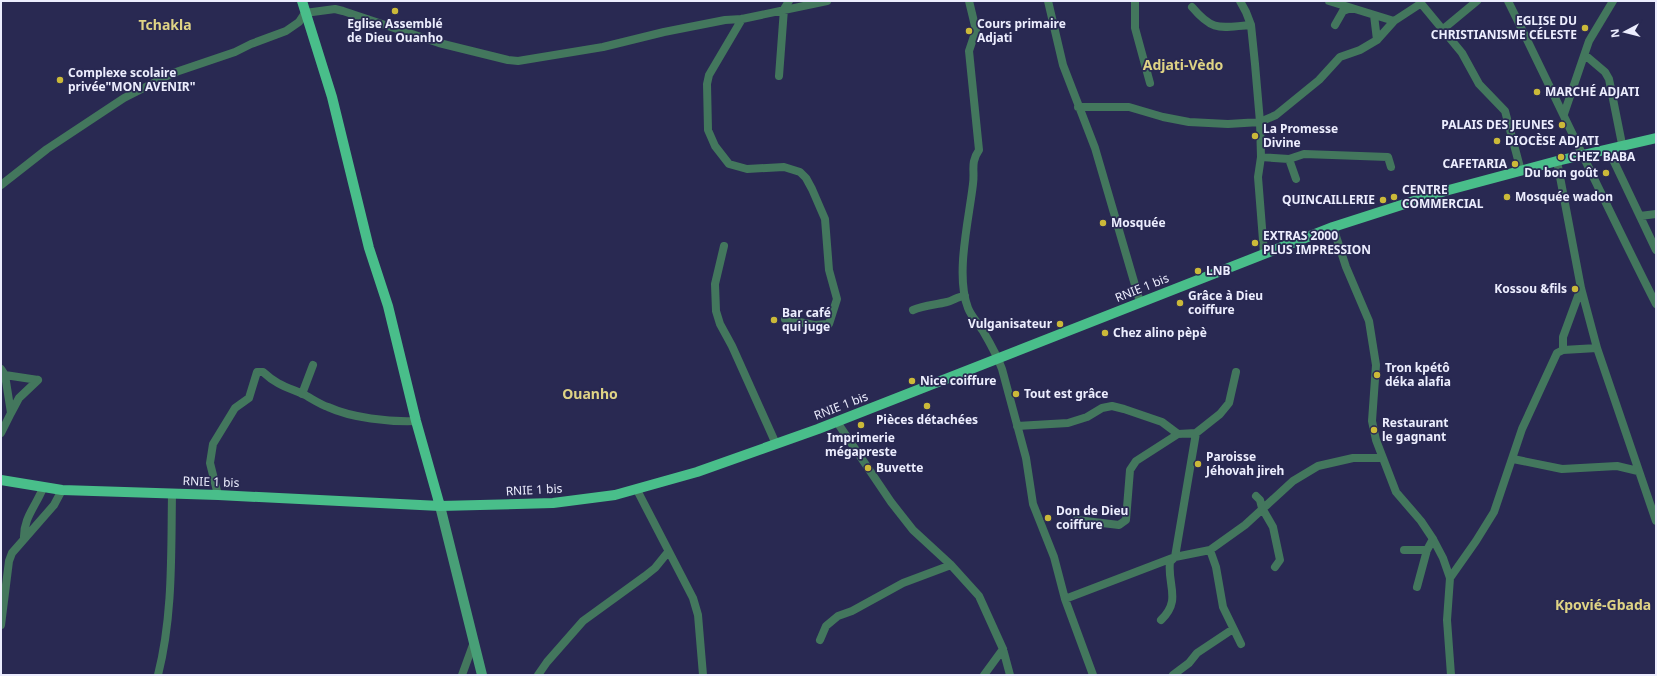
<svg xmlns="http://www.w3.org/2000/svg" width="1657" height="676" font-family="'Noto Sans',sans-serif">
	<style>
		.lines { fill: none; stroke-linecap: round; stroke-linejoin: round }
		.minor { stroke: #43775d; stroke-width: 8 }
		.secondary { stroke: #489f77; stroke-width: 10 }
		.primary { stroke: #49be8a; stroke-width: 10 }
		.poi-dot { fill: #cbb939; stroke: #292952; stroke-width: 1.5 }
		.labels { text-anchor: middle; stroke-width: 3.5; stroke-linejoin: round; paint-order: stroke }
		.poi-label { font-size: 12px; font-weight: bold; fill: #ecedfe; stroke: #292952; text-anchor: start }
		.street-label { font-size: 12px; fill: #ecedfe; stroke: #292952 }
		.quarter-label { font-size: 14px; font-weight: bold; fill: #dfd385; stroke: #292952 }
	</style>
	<rect width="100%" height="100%" fill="#292952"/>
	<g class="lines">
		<!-- minor -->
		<path class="minor" d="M969,1L976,30L969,51L979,150C970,163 975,170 973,184C969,219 955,275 968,308C971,316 978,323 983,331C990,343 997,355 1002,369L1026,458L1033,504L1054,557L1065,599L1093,675
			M1048,1L1063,65L1095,148L1140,302
			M1135,1V28L1150,83
			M1240,1L1246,12L1251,25L1255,64L1260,122L1261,157L1258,177L1264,253
			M1329,1L1394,21
			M1419,1L1462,53L1479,84L1505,111L1521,171
			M1508,1C1558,102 1605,204 1656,304
			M1192,7C1214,33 1221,27 1251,25
			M1374,15L1377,40
			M742,19L709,75L707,84L708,130L715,146L729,164L747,169L784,167L800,172L806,178L812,189L825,219L829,270L837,299L829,324L814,325L785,319
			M1335,25L1343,11L1351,8
			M1442,30L1477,1
			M1585,55L1605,72L1609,79L1622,144
			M779,76L784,9L789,1
			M1078,107H1129L1163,117L1189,122L1228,124L1260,122L1276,115L1319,80L1340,57L1360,50L1377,40L1394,21L1420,4
			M1564,114L1589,41L1613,1
			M1608,149L1656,250
			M1261,157L1289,159L1304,154L1388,157L1391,167
			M1289,159L1296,179
			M1557,161L1581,288L1597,348L1656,521
			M1,185L47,149L124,98L173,73L235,52L251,44L286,31L299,22L305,13L335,9L343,11L439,43L508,60L518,61L603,47L664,32L725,20L742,19L827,1
			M1640,216L1656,214
			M1333,227L1346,267L1369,321L1376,365L1372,421L1376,440L1396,492L1421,521L1433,539L1443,558L1450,578L1447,620L1451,675
			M724,246L715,284L716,311L720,324L732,346L776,444
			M913,310C924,305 935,305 947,302C953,301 958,296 965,296
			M1563,350V337L1581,288
			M1,369L5,375L38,380
			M302,394L313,365
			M11,413L19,398L38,380
			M837,422L891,502L913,530L951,565L979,596L1003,649L1010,675
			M1017,426L1068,423L1087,417L1102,408L1112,406L1124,409L1162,422L1178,434L1196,433L1220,414L1229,403L1236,372
			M1,433L11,413L5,375
			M1513,459L1562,469L1617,466L1638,471
			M637,490L693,598L698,615L703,675
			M218,495L210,463L213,444L235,408L249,398L257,372H263C277,385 287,387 303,394C311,398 319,404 328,407C352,418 389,422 416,421
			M1256,496L1260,500L1262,508L1273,527L1280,560L1275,567
			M1077,520L1119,525L1126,520L1130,470L1136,461L1178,434
			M24,539C23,518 36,506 43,488
			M1210,550L1216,567L1223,607L1241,644
			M1404,550H1427
			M1450,578L1476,541L1494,512L1522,429L1557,353L1563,350L1597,348
			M1417,587L1427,550L1433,539
			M1065,599L1175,557L1210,550L1245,525L1293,481L1318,466L1353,458H1382
			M1161,620C1182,600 1167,585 1170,562L1175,557L1196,433
			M1,625L9,561L12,553L54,505L62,490
			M820,640L826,626L838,616L852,611L903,583L951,565
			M158,675C173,616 171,554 172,494
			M462,675L474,642
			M538,675L547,662L583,621L645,576L655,568L668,552
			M984,675L1003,649
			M1173,675L1189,663L1197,653L1233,629"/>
		<!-- secondary -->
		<path class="secondary" d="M440,506L482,675"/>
		<!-- primary -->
		<path class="primary" d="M302,1L332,97L369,248L388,306L416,421L440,506
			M1,480L62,490L218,495L440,506L553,503L615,495L697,472L818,429L1333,227L1445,191L1557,161L1656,138"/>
	</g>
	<!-- markers -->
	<g class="poi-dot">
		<circle cx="395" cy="11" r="4"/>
		<circle cx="1585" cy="28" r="4"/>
		<circle cx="969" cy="31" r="4"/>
		<circle cx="60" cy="80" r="4"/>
		<circle cx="1537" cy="92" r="4"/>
		<circle cx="1562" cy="125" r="4"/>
		<circle cx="1255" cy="136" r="4"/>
		<circle cx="1497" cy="141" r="4"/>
		<circle cx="1561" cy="157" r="4"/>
		<circle cx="1515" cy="164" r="4"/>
		<circle cx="1606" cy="173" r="4"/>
		<circle cx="1394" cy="197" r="4"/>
		<circle cx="1507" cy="197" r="4"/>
		<circle cx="1383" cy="200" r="4"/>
		<circle cx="1103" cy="223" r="4"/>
		<circle cx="1255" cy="243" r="4"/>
		<circle cx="1198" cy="271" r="4"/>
		<circle cx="1575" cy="289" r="4"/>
		<circle cx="1180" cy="303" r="4"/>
		<circle cx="774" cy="320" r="4"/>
		<circle cx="1060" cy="324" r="4"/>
		<circle cx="1105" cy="333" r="4"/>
		<circle cx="1377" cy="375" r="4"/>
		<circle cx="912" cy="381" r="4"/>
		<circle cx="1016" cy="394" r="4"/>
		<circle cx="927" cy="406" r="4"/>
		<circle cx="861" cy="425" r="4"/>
		<circle cx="1374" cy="430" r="4"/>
		<circle cx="1198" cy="464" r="4"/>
		<circle cx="868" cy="468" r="4"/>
		<circle cx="1048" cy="518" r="4"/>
	</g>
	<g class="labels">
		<!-- poi labels -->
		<g class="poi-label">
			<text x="1577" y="25" text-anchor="end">EGLISE DU<tspan x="1577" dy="14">CHRISTIANISME CÉLESTE</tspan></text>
			<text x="395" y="28" text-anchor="middle">Eglise Assemblé<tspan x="395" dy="14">de Dieu Ouanho</tspan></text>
			<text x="977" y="28">Cours primaire<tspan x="977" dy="14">Adjati</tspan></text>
			<text x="68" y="77">Complexe scolaire<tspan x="68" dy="14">privée"MON AVENIR"</tspan></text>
			<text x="1545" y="96">MARCHÉ ADJATI</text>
			<text x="1554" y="129" text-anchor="end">PALAIS DES JEUNES</text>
			<text x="1263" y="133">La Promesse<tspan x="1263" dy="14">Divine</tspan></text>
			<text x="1505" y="145">DIOCÈSE ADJATI</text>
			<text x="1569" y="161">CHEZ BABA</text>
			<text x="1507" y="168" text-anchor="end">CAFETARIA</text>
			<text x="1598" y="177" text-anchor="end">Du bon goût</text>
			<text x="1402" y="194">CENTRE<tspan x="1402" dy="14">COMMERCIAL</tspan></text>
			<text x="1515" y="201">Mosquée wadon</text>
			<text x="1375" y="204" text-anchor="end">QUINCAILLERIE</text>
			<text x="1111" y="227">Mosquée</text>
			<text x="1263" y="240">EXTRAS 2000<tspan x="1263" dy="14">PLUS IMPRESSION</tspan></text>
			<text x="1206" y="275">LNB</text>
			<text x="1567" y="293" text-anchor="end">Kossou &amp;fils</text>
			<text x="1188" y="300">Grâce à Dieu<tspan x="1188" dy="14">coiffure</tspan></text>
			<text x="782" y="317">Bar café<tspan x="782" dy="14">qui juge</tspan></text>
			<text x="1052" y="328" text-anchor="end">Vulganisateur</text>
			<text x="1113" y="337">Chez alino pèpè</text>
			<text x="1385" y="372">Tron kpétô<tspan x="1385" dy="14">déka alafia</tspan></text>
			<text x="920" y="385">Nice coiffure</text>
			<text x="1024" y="398">Tout est grâce</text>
			<text x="927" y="424" text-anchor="middle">Pièces détachées</text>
			<text x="1382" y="427">Restaurant<tspan x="1382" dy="14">le gagnant</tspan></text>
			<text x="861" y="442" text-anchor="middle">Imprimerie<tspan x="861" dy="14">mégapreste</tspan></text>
			<text x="1206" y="461">Paroisse<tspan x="1206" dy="14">Jéhovah jireh</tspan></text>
			<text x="876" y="472">Buvette</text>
			<text x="1056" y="515">Don de Dieu<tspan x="1056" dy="14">coiffure</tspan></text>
		</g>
		<!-- street labels -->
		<g class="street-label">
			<text transform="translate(1142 288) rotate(-22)" y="4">RNIE 1 bis</text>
			<text transform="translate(841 406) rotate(-21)" y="4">RNIE 1 bis</text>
			<text transform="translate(211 482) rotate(2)" y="4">RNIE 1 bis</text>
			<text transform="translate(534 490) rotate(-3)" y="4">RNIE 1 bis</text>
		</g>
		<!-- quarter labels -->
		<g class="quarter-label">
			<text x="165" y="30">Tchakla</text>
			<text x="1183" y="70">Adjati-Vèdo</text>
			<text x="590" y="399">Ouanho</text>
			<text x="1603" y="610">Kpovié-Gbada</text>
		</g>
	</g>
	<!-- border -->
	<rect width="1657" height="676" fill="none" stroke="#ecedfe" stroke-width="4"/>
	<!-- north arrow -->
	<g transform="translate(1625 32) rotate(263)" stroke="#292952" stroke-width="3" paint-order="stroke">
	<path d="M0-3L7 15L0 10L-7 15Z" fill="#ecedfe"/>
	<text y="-6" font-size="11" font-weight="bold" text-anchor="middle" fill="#ecedfe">N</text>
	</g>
</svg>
